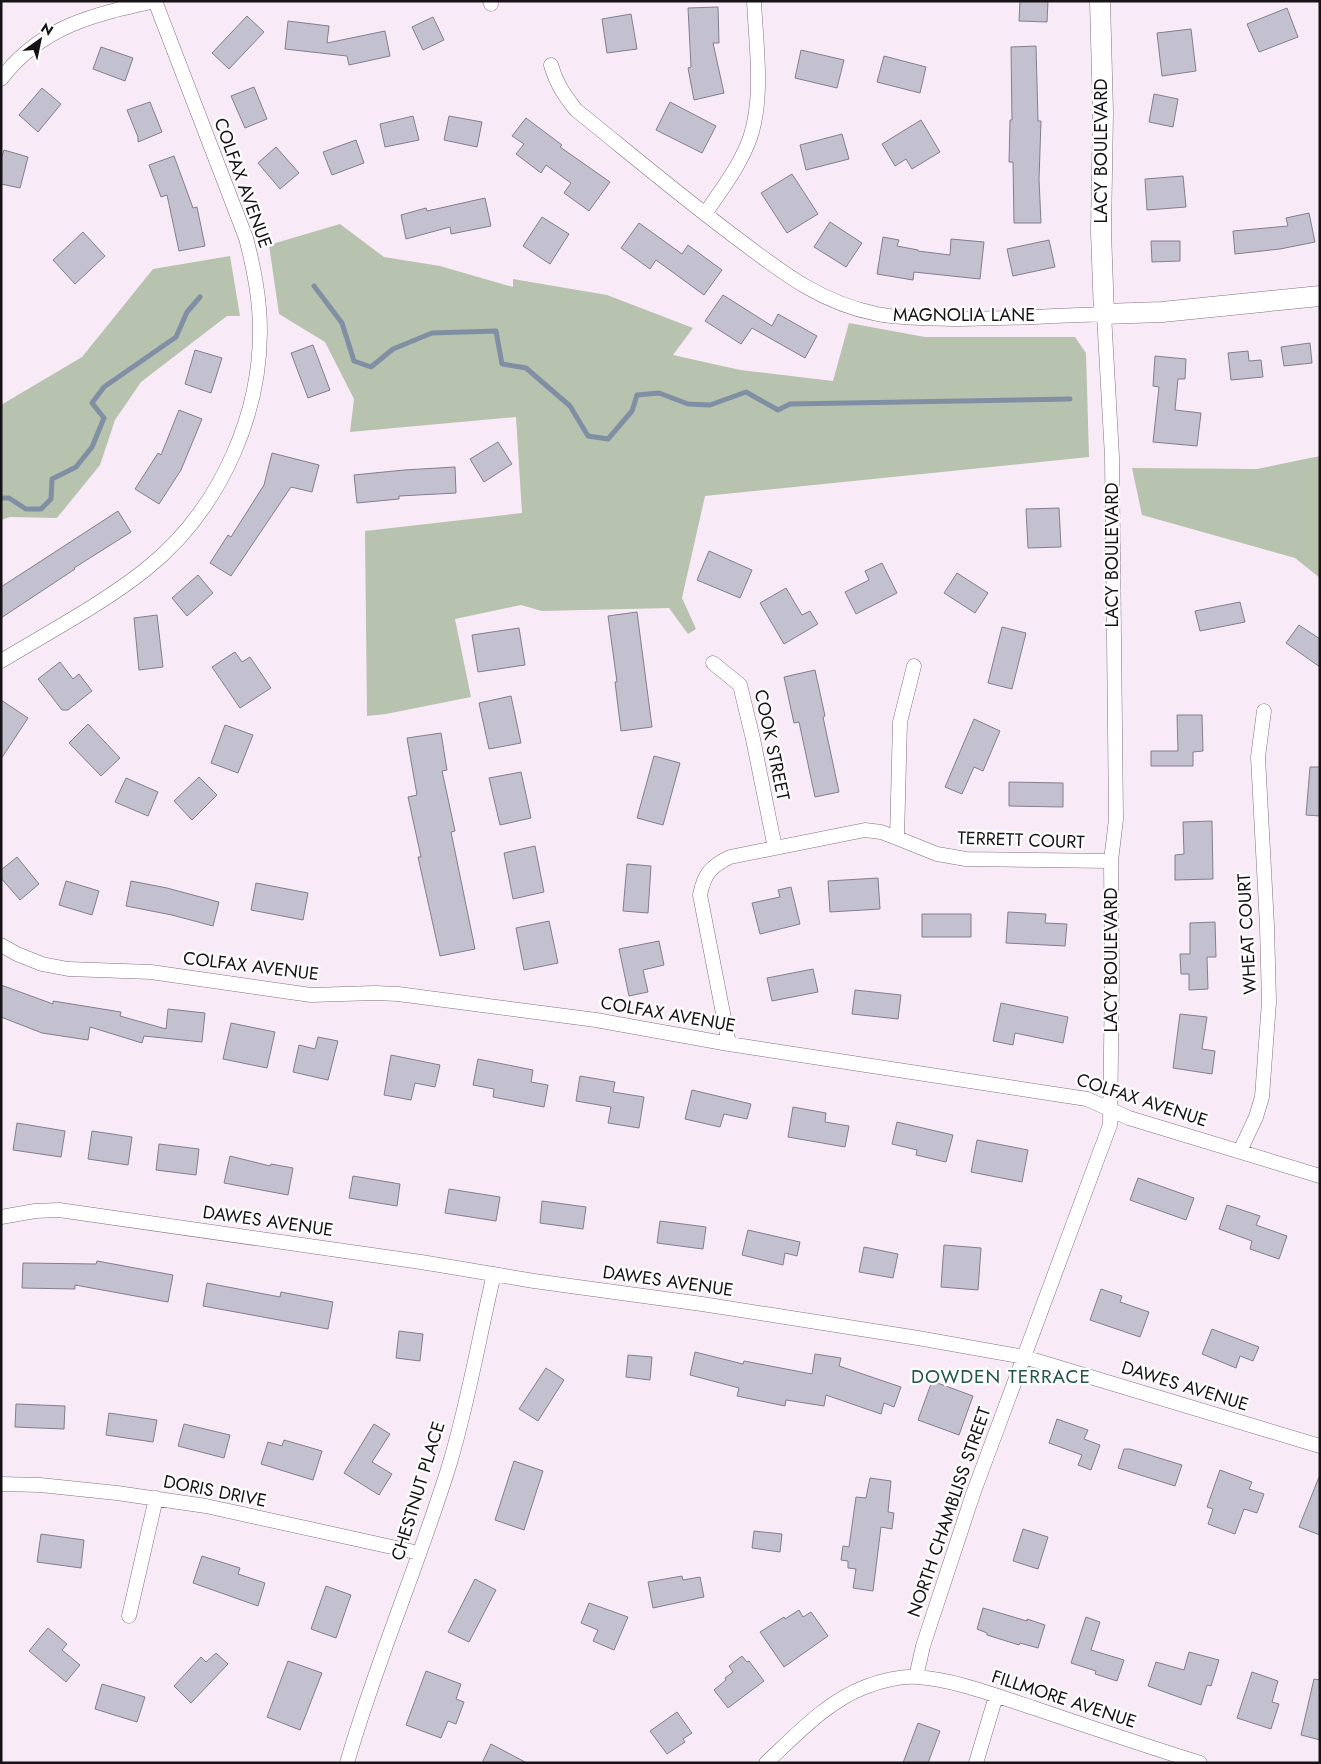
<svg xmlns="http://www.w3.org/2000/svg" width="1321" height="1764" font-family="Jost,sans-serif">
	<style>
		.green { fill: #b7c3ae }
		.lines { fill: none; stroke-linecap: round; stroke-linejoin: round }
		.stream { stroke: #818fa5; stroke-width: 5 }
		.building { fill: #c3c0d0; stroke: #827f8d }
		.street-casing { stroke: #80737e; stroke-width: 15 }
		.secondary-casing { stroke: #80737e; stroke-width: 21 }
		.street { stroke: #fff; stroke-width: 14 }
		.secondary { stroke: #fff; stroke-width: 20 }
		.labels { text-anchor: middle; stroke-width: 4.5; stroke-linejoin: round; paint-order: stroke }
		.street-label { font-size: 18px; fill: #171216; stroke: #fff }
		.neighbourhood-label { font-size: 19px; letter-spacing: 1px; fill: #225649; stroke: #fff }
	</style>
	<rect width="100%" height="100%" fill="#f8ebf7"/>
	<!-- green -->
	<path class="green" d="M340,224L384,257L440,266L513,287V279L607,295L693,328L673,355L740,370L833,381L849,323L925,337H1075L1086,353L1089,457L705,496L682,598L696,629L688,634L669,608L542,611L521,605L455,619L471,697L386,714L367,716L365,531L522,513L516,417L350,432L354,399L325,342L279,314L269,245Z
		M230,256L240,316H227L141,382L115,420L100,465L57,518L10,517L1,520V405L82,357L153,269Z
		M1320,456V578L1295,558L1142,515L1132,468L1257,469Z"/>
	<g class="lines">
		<!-- stream -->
		<path class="stream" d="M314,286L342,323L354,361L371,367L393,349L432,333L496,331L502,364L526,368L570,406L588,436L608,439L632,411L637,395L659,393L688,404L710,405L746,392L778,410L790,404L1070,399
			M1,498H9L26,509H41L51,499L52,479L76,467L92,447L104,418L92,403L104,387L176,337L187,312L200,297"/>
	</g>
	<!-- building -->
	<path class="building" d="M1020,1H1048L1047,22L1019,21Z
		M718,7L719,43H713L724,93L694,100L688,68L691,67L688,8Z
		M1287,8L1298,37L1259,52L1247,24Z
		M631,14L637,49L607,53L602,19Z
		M247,16L264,32L229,69L212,53Z
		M433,17L444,40L423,50L412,27Z
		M288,21L329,26L327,43L385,31L390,56L349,65L347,56L285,49Z
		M1191,29L1196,71L1162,76L1157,33Z
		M1036,46L1038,121H1041L1039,179L1041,223H1014L1013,162H1009L1010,120H1012L1011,47Z
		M101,47L133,58L125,81L93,69Z
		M801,50L844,60L837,88L795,78Z
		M884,56L926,67L920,93L877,82Z
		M254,87L267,119L245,128L231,96Z
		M42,88L61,104L38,132L19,115Z
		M1154,94L1178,99L1173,127L1149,122Z
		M150,102L162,132L138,142V137L127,110Z
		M670,102L716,126L702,153L656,130Z
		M413,116L419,140L385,147L380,124Z
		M449,116L482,122L477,147L444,140Z
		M526,118L562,145L560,147L610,182L589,211L564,193L571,183L546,165L541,173L516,154L524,144L512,136Z
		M921,120L940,152L912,169L906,159L895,166L882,144Z
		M842,134L849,159L806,170L800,145Z
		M356,140L364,163L332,175L323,152Z
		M276,147L299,173L280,189L258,163Z
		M4,150L28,157L20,188L1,184V159Z
		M174,156L193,208L197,207L205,246L179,251L167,195L161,197L149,165Z
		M792,174L818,214L787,233L761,193Z
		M1183,176L1186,207L1147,210L1145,179Z
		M485,198L491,226L451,234L450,227L406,239L401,215L426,208L427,211Z
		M1309,213L1315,242L1280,249L1235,254L1233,231L1288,226L1286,218Z
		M542,217L569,234L550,264L523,246Z
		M830,222L862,243L846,267L814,247Z
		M639,223L682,254L688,245L722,270L704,295L656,260L650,269L621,248Z
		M83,232L105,256L75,284L53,260Z
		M883,237L899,240L897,246L918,250V251L950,255L951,239L984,242L980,279L914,272L913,280L877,274Z
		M1049,240L1055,267L1013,276L1007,249Z
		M1151,241H1180V261L1152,262Z
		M723,295L772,326L778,314L817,336L805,358L752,328L741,344L705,321Z
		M1310,343L1312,363L1284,366L1281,347Z
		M313,345L330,390L308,398L291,353Z
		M195,350L222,358L211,393L185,384Z
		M1248,351L1249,361L1261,360L1263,377L1231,380L1228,353Z
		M1155,356L1186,359L1185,379H1178L1175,410L1201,413L1197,446L1153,442L1159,387L1153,386Z
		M179,410L202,419L181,470L159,504L135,489L158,453L161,455Z
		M498,442L512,464L484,482L470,459Z
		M272,453L319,465L312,492L291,487L231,576L210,563L228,535L231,537L264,485Z
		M455,467L456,493L399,496V499L357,503L354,475L404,470Z
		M1059,508L1061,547L1028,548L1026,509Z
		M118,511L131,532L74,568L75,569L1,618V587Z
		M709,551L752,570L740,598L697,580Z
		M882,563L897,593L856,614L845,592L869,580L865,571Z
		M957,573L988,593L975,613L944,593Z
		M198,575L213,593L187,616L172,598Z
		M786,588L802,615L810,611L818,624L784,644L760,603Z
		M1240,602L1245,622L1200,631L1195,611Z
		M637,612L652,727L621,731L615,682H617L608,616Z
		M157,615L163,667L139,670L134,618Z
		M1299,625L1320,639V667L1286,643Z
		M1002,627L1026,633L1012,689L988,683Z
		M519,628L525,665L478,672L472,635Z
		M235,652L242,662L250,657L271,688L240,708L212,667Z
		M60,662L73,679L79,674L92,691L68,710H62L38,679Z
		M815,670L825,716L823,717L839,792L815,797L799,722L794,723L784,677Z
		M511,696L521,743L489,749L479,703Z
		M1,700L28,718L1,759Z
		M1177,715H1202L1203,751L1193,752V766H1151V751H1178Z
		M974,719L1000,731L983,771L974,767L962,794L945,787Z
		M88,724L120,758L101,776L69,743Z
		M225,725L253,735L238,773L211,763Z
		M441,733L447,770L442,771L455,831L451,832L475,949L440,956L418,857H421L408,797L417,795L407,738Z
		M654,756L680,763L663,825L637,818Z
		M1310,767H1320V816L1306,815Z
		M521,772L531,818L500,825L489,778Z
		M199,777L217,795L192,820L174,801Z
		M126,778L158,792L148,816L115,802Z
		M1009,782L1063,783V807L1009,806Z
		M1212,821L1213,879L1175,880V855L1184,854L1183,822Z
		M535,846L544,892L513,899L504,853Z
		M17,857L39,884L20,900L1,878V870Z
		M627,864L651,866L648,913L623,911Z
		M878,878L880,909L830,912L828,881Z
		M66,881L99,891L92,915L59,905Z
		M131,881L167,888L219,902L213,926L172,915L126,906Z
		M256,883L308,893L303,920L251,910Z
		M791,887L800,924L760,934L752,903L780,897L778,890Z
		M1008,912L1046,914L1045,923L1067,924L1065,946L1006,943Z
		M922,914H971V937H922Z
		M549,921L558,963L524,970L516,928Z
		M1215,922L1216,957H1207L1208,989L1189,990V974H1181L1180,954H1190V923Z
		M659,941L664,965L643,970L648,992L629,996L619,949Z
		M813,969L818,992L772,1001L767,978Z
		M1,985L53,1004V1001L121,1012L120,1016L166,1029L168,1009L205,1013L202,1042L144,1036L142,1043L90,1027L88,1040L42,1033L1,1017Z
		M855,990L901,995L898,1019L852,1014Z
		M1001,1003L1068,1017L1063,1043L1015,1033L1013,1045L993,1041Z
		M1180,1014L1207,1017L1202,1049L1215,1051L1212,1074L1173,1068Z
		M231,1023L275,1032L267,1068L223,1059Z
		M318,1037L338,1041L328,1080L293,1072L299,1045L315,1049Z
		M391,1055L440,1065L435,1087L415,1083L411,1100L384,1095Z
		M478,1059L533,1070L531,1082L548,1085L544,1107L493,1097L494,1089L473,1085Z
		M580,1076L615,1082L613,1092L644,1097L639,1128L608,1123L611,1107L576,1101Z
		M692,1090L751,1104L747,1119L724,1114L720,1127L685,1119Z
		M793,1107L826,1113L825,1122L849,1126L845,1147L788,1137Z
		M897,1122L953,1135L946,1162L916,1155L917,1150L892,1144Z
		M17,1123L65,1131L61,1157L13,1150Z
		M92,1131L132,1137L128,1165L88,1159Z
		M977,1140L1028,1150L1022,1182L971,1172Z
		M159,1144L199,1149L196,1175L156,1170Z
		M230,1156L270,1166L271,1164L293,1168L288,1195L224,1183Z
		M353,1176L400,1184L397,1206L349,1198Z
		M1138,1178L1194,1198L1186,1220L1130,1200Z
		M449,1189L500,1197L496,1221L445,1213Z
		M542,1201L586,1207L583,1229L540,1223Z
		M1227,1205L1260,1216L1256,1225L1287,1236L1279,1259L1250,1249L1252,1241L1219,1229Z
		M660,1221L706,1227L703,1249L657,1243Z
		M748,1230L800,1242L797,1256L785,1253L783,1265L742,1255Z
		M944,1245L981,1248L978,1290L941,1287Z
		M864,1247L898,1254L893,1278L859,1272Z
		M97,1261L173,1275L168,1302L75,1285V1289L22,1288L23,1263L96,1264Z
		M207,1283L280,1297L281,1292L333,1302L328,1329L203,1306Z
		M1101,1289L1122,1296L1120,1302L1149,1312L1140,1337L1090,1320Z
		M1212,1329L1259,1347L1253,1361L1240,1356L1236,1368L1202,1354Z
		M399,1331L423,1334L420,1361L396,1358Z
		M695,1352L743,1364L744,1361L812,1374L815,1354L841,1358L839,1366L901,1387L894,1407L884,1403L881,1414L826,1395L824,1406L786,1400L785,1406L737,1396L739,1388L690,1375Z
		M628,1355L652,1357L650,1380L626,1377Z
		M546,1368L564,1380L538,1421L519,1409Z
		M932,1381L973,1396L959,1435L918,1420Z
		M16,1404L65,1406L64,1429L15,1427Z
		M109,1413L157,1420L153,1442L106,1435Z
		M1057,1419L1088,1430L1084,1439L1100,1445L1091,1470L1078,1465L1082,1455L1049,1443Z
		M184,1424L230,1435L224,1458L178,1446Z
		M374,1424L390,1434L372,1462L392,1474L379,1495L344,1473Z
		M284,1440L322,1451L313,1480L261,1464L268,1442L282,1446Z
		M1124,1449H1130L1182,1465L1175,1486L1118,1468Z
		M514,1461L543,1471L524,1530L495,1520Z
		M1220,1470L1252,1482L1249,1489L1264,1494L1257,1513L1244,1509L1235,1534L1208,1524L1213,1509L1207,1507Z
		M1319,1477H1320V1535L1299,1527Z
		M870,1478L891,1481L888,1512L894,1513L892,1529L881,1527L873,1591L853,1588L856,1569L848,1568V1561L841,1560L843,1546L849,1547L856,1497L866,1498Z
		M1023,1529L1048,1537L1038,1569L1013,1561Z
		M754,1531L782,1534L780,1552L752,1548Z
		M41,1534L84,1540L81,1568L37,1562Z
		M202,1556L240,1568L238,1574L265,1583L258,1606L193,1583Z
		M682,1576L683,1580L700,1577L704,1597L653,1608L648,1582Z
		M475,1579L496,1590L469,1642L448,1632Z
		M326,1586L351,1595L336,1638L311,1629Z
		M589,1603L628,1617L614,1650L593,1641L598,1630L581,1623Z
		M983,1608L1027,1621V1619L1045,1625L1038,1648L1020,1643L1019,1645L987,1635V1633L977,1629Z
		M799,1610L803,1617L811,1612L828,1636L784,1667L760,1632L784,1617L785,1619Z
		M1086,1617L1100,1622L1091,1650L1124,1660L1117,1681L1095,1674L1096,1671L1071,1663Z
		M48,1628L67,1644L62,1650L80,1665L66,1682L29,1651Z
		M1189,1652L1219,1660L1211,1686L1207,1685L1201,1705L1148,1686L1156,1662L1184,1670Z
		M216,1653L228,1664L191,1703L174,1686L201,1657L206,1662Z
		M742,1656L747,1662L749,1661L764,1681L728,1708L714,1690L726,1680L725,1678L733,1672L729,1666Z
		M288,1661L322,1673L300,1730L267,1717Z
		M426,1671L461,1684L456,1699L464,1702L456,1724L448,1721L441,1738L406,1725Z
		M1252,1672L1278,1681L1272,1702L1279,1704L1271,1729L1237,1718Z
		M1314,1679L1320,1680V1740L1301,1735Z
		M102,1684L145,1697L137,1722L95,1709Z
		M677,1712L692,1733L683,1739L685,1742L667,1754L650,1731Z
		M918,1723L940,1731L928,1763H903Z
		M491,1744L527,1763H482Z"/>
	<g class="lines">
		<defs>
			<path id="street" d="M490,1L491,4
				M551,65C556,83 564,95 576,110C627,151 677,193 730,233C778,269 817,302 877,314C902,319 927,318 953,319C1003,319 1054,316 1104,314L1112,457L1116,819L1111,861L1112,977L1110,1125L973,1494L923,1646L916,1677
				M1,79C41,26 95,14 156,1
				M705,214C721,190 740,166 750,138C764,97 756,45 754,1
				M1,661C49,632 102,604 145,570C222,509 267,406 259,308C257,284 252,261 246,238L155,1
				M713,663L740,685L753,739L775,848
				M914,666L900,722L897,838L937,854L966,859L1111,861
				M1,945L17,954L42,964L68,969L151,972L311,995L375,993L398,994L596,1020L729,1044L1087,1099L1129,1118L1320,1176
				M729,1044L700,895C704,874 711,866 730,857L865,830L881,832L897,838
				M1240,1151L1256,1117L1262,1097L1269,1002L1267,926L1258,757L1264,711
				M1,1217L35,1211L59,1210L421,1262L534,1281L702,1304L918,1338L1024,1357L1320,1446
				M1,1484L40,1485L117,1493L206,1506L419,1553
				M129,1616L156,1498
				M347,1763C376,1662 418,1566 449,1466C468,1404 479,1337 494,1274
				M766,1763C796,1735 826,1702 865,1687C881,1681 900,1676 917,1677C957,1680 996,1696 1034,1708C1089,1727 1144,1745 1200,1763
				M976,1763L996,1696"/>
			<path id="secondary" d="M1100,1L1103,112L1101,232L1104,314L1162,312L1320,296"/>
		</defs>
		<!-- street casing -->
		<use href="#street" class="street-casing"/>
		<!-- secondary casing -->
		<use href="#secondary" class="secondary-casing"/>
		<!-- street -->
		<use href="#street" class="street"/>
		<!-- secondary -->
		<use href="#secondary" class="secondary"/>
	</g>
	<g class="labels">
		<!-- street labels -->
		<g class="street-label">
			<text transform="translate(1101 151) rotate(-90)" y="6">LACY BOULEVARD</text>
			<text transform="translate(243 183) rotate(70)" y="6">COLFAX AVENUE</text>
			<text x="964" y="321">MAGNOLIA LANE</text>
			<text transform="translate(1112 555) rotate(-90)" y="6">LACY BOULEVARD</text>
			<text transform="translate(772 745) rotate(78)" y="6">COOK STREET</text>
			<text transform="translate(1021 840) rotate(2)" y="6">TERRETT COURT</text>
			<text transform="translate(1247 934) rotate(-93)" y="6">WHEAT COURT</text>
			<text transform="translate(1111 960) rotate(-90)" y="6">LACY BOULEVARD</text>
			<text transform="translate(251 966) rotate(7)" y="6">COLFAX AVENUE</text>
			<text transform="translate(668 1014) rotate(10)" y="6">COLFAX AVENUE</text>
			<text transform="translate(1142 1100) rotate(18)" y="6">COLFAX AVENUE</text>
			<text transform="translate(268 1221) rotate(8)" y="6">DAWES AVENUE</text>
			<text transform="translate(668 1281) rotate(8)" y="6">DAWES AVENUE</text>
			<text transform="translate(1185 1386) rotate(17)" y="6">DAWES AVENUE</text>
			<text transform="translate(215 1491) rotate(11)" y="6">DORIS DRIVE</text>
			<text transform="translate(418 1491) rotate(-73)" y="6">CHESTNUT PLACE</text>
			<text transform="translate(949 1512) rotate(-71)" y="6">NORTH CHAMBLISS STREET</text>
			<text transform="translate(1064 1699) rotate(18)" y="6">FILLMORE AVENUE</text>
		</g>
		<!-- neighbourhood labels -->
		<g class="neighbourhood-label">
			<text x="1001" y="1383">DOWDEN TERRACE</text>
		</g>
	</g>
	<!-- border -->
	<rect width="1321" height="1764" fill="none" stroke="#171216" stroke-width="5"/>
	<!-- north arrow -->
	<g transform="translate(40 40) rotate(33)" stroke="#ffffff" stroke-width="4" paint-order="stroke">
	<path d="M0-4L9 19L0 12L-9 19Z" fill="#171216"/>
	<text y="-8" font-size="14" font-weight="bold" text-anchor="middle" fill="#171216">N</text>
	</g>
</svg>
